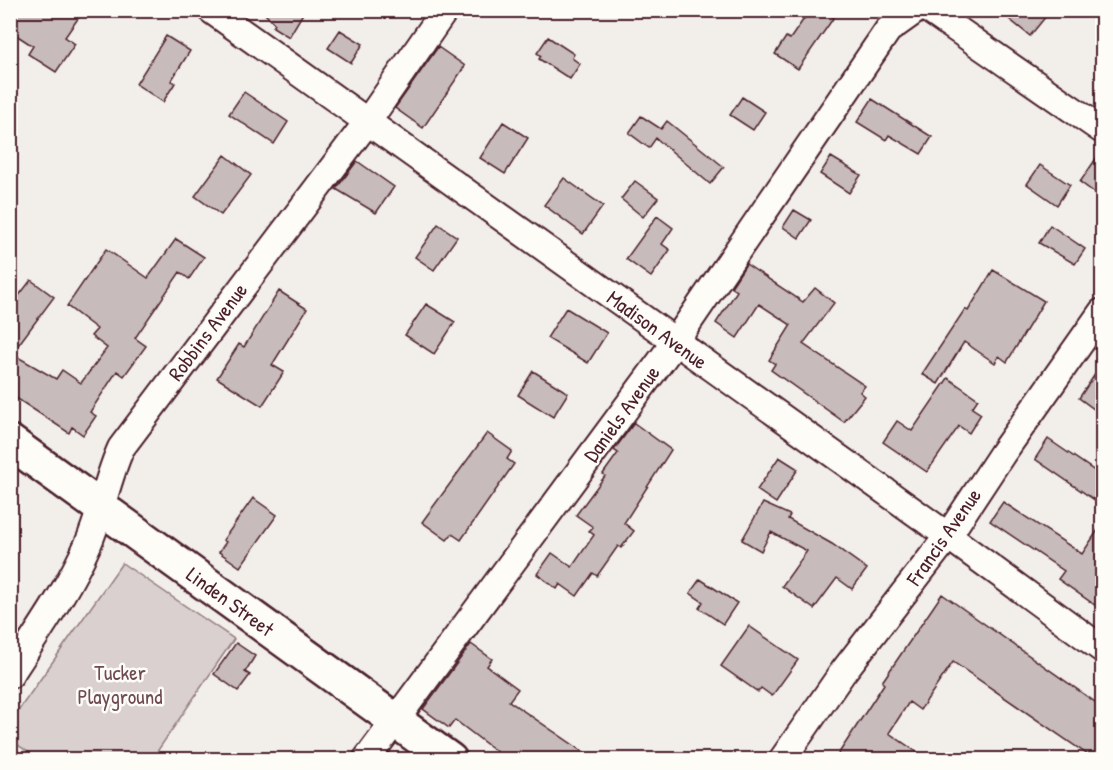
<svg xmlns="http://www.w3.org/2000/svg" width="1113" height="770" font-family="'Patrick Hand',sans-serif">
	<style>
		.green { fill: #d9d0cf; stroke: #92787d; stroke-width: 1.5 }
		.building { fill: #c8bbbb; stroke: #4a1f2b; stroke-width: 1.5 }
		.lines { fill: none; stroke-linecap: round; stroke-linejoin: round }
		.street-casing { stroke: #4a1f2b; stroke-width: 30 }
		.secondary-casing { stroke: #4a1f2b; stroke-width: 38 }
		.street { stroke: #fdfcf7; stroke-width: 26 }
		.secondary { stroke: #fdfcf7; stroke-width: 33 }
		.labels { text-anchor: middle; stroke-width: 5; stroke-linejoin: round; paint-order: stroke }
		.street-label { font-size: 21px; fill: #4a1f2b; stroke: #fdfcf7 }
		.park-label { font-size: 21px; fill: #6e4b54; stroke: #fdfcf7 }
	</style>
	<rect width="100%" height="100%" fill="#f2efeb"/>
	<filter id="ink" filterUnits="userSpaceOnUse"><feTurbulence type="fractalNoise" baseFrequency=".0167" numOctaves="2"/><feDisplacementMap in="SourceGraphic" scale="12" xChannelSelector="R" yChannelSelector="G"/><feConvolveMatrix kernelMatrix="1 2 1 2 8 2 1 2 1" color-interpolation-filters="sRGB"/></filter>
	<g filter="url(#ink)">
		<!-- green -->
		<path class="green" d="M122,563L234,639L154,756L158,759H38L11,740V721Z"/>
		<!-- building -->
		<path class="building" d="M19,10H84L65,37L75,44L56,72L28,54L33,46L10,31V23Z
			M261,10H305L289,37L273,27L275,24Z
			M810,10H839L798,69L775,54L786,37L790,39Z
			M998,10H1051L1030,36Z
			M340,30L363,44L351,63L328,48Z
			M166,36L190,51L171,81L175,83L163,102L136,84Z
			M548,37L574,54L572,58L580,64L570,79L539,59L541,56L537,53Z
			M438,47L465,66L423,128L395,108Z
			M244,92L288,122L274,144L229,114Z
			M742,97L765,112L753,130L730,115Z
			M872,99L932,137L921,154L889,135L886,140L857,122Z
			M641,116L661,129L667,121L724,167L710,184L656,138L649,148L629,133Z
			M503,122L528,138L505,174L480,158Z
			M1102,150V198L1080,182Z
			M225,155L251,175L221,215L195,196Z
			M831,157L861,175L849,193L820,174Z
			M357,161L394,187L376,213L336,189Z
			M1040,165L1070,185L1057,205L1027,184Z
			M564,178L603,206L583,234L544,205Z
			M635,181L658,198L643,217L621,199Z
			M794,210L811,220L799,238L783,227Z
			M657,216L673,228L662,244L670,250L651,277L626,259Z
			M438,224L457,237L434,270L415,257Z
			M1050,225L1085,249L1075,264L1039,243Z
			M176,239L204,257L189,279L180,272L135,338L146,346L124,376L117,371L90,412L96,416L83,435L72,427L69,433L10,394V367L16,356L56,379L62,370L81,383L107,348L91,336L97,329L67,306L106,249L148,278Z
			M746,264L803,302L815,288L834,303L803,344L865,386L860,392L865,396L844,422L771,370L775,364L769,360L791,325L759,304L737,338L716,323L737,291L731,287Z
			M993,270L1044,301L1007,362L999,356L995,363L964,342L938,384L922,374L965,309L968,311Z
			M31,280L54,297L10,356V307Z
			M279,291L307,309L272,365L284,372L262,406L217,378L239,344L244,347Z
			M426,304L455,322L434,354L405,335Z
			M566,308L607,333L588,363L547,338Z
			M1102,364V415L1079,398Z
			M533,371L568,393L553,417L518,395Z
			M948,378L978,399L972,408L981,414L969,433L959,426L927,472L883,442L897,421L912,431Z
			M634,423L671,450L624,523L634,531L621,548L618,546L597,576L593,573L577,596L560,584L557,589L537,574L552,553L572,567L594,535L589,531L593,527L576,515L605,476L603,474L618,453L614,450Z
			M487,433L512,451L507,459L514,464L461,540L452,534L447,540L422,522Z
			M1048,439L1102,476V505L1035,459Z
			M779,457L798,469L776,503L757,490Z
			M253,498L277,515L240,567L219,552L226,542L223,540Z
			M1003,502L1082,554L1102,524V610L1058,579L1064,571L990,521Z
			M763,503L790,515L788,519L832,544L867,569L852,589L837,578L814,609L782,586L807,551L771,532L761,551L742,540Z
			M700,579L737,603L723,624L699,608L703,602L690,593Z
			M942,594L1102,707V759H1094L953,662L920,710L909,702L889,733L927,759H835L884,684L882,682Z
			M749,626L798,660L772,696L761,688L758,692L721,666Z
			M236,643L255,656L245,672L250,675L238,691L214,674Z
			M471,644L492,659L487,666L518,689L509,701L594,759H506L455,720L449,728L423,709Z"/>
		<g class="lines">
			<defs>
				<path id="street" d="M211,10L948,536L1102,649
					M929,10L1102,130
					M10,675C37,633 68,590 88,544C102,512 107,479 121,448L368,121L445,10
					M366,760L675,342L888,30L916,10
					M782,760L843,672L948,536L1002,454L1102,312"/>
				<path id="secondary" d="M10,442L450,760"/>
			</defs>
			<!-- street casing -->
			<use href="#street" class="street-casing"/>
			<!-- secondary casing -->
			<use href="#secondary" class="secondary-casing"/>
			<!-- street -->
			<use href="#street" class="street"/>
			<!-- secondary -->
			<use href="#secondary" class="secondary"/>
		</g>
	</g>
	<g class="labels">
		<!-- street labels -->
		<g class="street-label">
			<text transform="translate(657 330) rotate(36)" y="7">Madison Avenue</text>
			<text transform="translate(208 332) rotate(-53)" y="7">Robbins Avenue</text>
			<text transform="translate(622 414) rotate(-54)" y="7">Daniels Avenue</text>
			<text transform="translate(944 537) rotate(-55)" y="7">Francis Avenue</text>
			<text transform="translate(230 602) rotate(36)" y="7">Linden Street</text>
		</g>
		<!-- park labels -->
		<g class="park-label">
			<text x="120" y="680">Tucker<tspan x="120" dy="24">Playground</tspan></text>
		</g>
	</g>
	<!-- margin -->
	<rect width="1113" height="770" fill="none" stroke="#fdfcf7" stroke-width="36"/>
	<rect x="18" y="18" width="1077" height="734" fill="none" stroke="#4a1f2b" stroke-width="2" filter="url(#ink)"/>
</svg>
